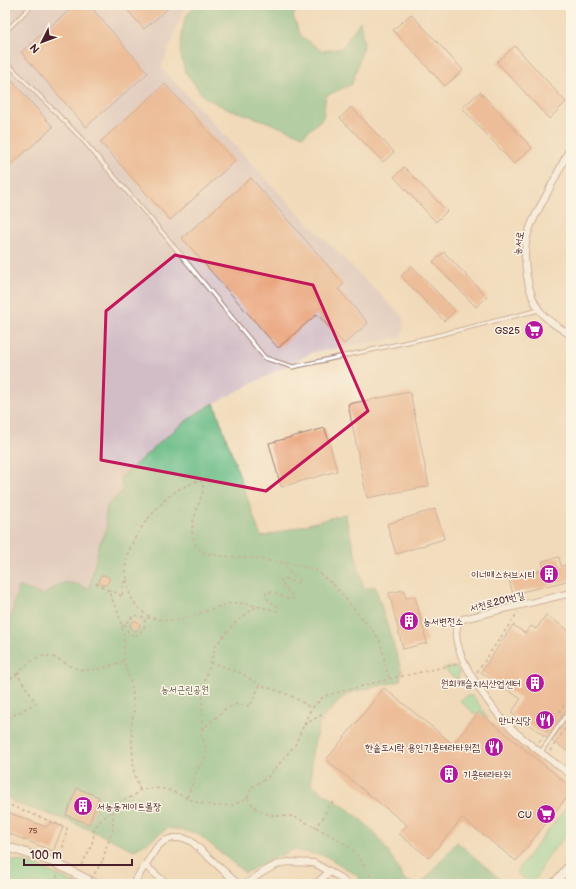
<svg xmlns="http://www.w3.org/2000/svg" width="576" height="889" font-family="'Balsamiq Sans','Poor Story',sans-serif">
	<style>
		.industrial { fill: #d2bdc7 }
		.green { fill: #83dca1; stroke: #667e66 }
		.forest { fill: #6abc87; stroke: #5a6e59 }
		.building { fill: #e79a6f }
		.lines { fill: none; stroke-linecap: round; stroke-linejoin: round }
		.service-casing { stroke: #9e7c72; stroke-width: 5 }
		.minor-casing { stroke: #9e7c72; stroke-width: 8 }
		.tertiary-casing { stroke: #9e7c72; stroke-width: 10 }
		.path { stroke: #9e7c72; stroke-width: 1.5; stroke-dasharray: 3 3; stroke-linecap: butt }
		.service { stroke: #fff; stroke-width: 3 }
		.minor { stroke: #fff; stroke-width: 6 }
		.tertiary { stroke: #fff; stroke-width: 8 }
		.path-bridge { stroke: #9e7c72; stroke-width: 1.5; stroke-dasharray: 3 3; stroke-linecap: butt }
		.marked { fill: none; stroke: #c2185b; stroke-width: 3; stroke-linejoin: round }
		.labels { text-anchor: middle; stroke-width: 3; stroke-linejoin: round; paint-order: stroke }
		.number-label { font-size: 8px; fill: #713e3c }
		.street-label { font-size: 10px; fill: #4a1f2b; stroke: #fcf5e5 }
		.poi-label { font-size: 10px; fill: #4a1f2b; stroke: #fcf5e5; text-anchor: end }
		.park-label { font-size: 10px; fill: #5b584e; stroke: #fcf5e5 }
	</style>
	<rect width="100%" height="100%" fill="#fcf5e5"/>
	<filter id="ink" filterUnits="userSpaceOnUse"><feTurbulence type="fractalNoise" baseFrequency=".025" numOctaves="2"/><feDisplacementMap in="SourceGraphic" scale="8" xChannelSelector="R" yChannelSelector="G"/><feConvolveMatrix kernelMatrix="1 2 1 2 8 2 1 2 1" color-interpolation-filters="sRGB"/></filter>
	<filter id="wash" filterUnits="userSpaceOnUse"><feTurbulence type="fractalNoise" baseFrequency=".012" numOctaves="4" result="noise"/><feDisplacementMap in="SourceGraphic" scale="16" xChannelSelector="R" yChannelSelector="G"/><feGaussianBlur stdDeviation="0.9" result="paint"/><feColorMatrix in="noise" values="0 0 0 0 0 0 0 0 0 0 0 0 0 0 0 0 0 1.4 0 .05"/><feComposite in="paint" operator="in"/></filter>
	<g filter="url(#wash)">
		<rect width="100%" height="100%" fill="#f1daba"/>
		<!-- industrial -->
		<path class="industrial" d="M5,5H186L161,68L302,217L403,317L404,329L400,338L313,352L199,411L165,438L120,478L123,490L107,506L105,519L107,528L99,545L89,589L60,584L11,617L5,622Z"/>
		<!-- green -->
		<path class="green" d="M457,667C459,672 460,675 457,680L443,668Z
			M466,696H473L488,718L487,719L476,715L460,701Z
			M571,801V829L547,858L537,877L531,884L516,872Z
			M5,860L24,862L37,866L77,884H5Z"/>
		<!-- forest -->
		<path class="forest" d="M196,5H299L293,16L301,36L322,51L342,48L360,21L364,45L352,84L326,96L323,118L303,136L262,120L225,108L204,97L185,72L180,52L183,27L186,16Z
			M214,403L261,537L345,514L364,589L375,586L402,672L400,681L348,693L320,721L312,753L311,784C326,795 344,805 359,818C378,833 393,858 404,880L416,884H363L356,875L326,856L292,850L245,873L197,833L168,828L144,845L134,850L88,829L58,817L13,803L5,795V622L11,617L18,586L43,595C64,581 65,579 89,589L99,545L107,528L105,519L107,506L123,490L120,478C150,452 179,422 214,403Z
			M457,842L506,884H421Z"/>
		<g id="blocks">
			<!-- building -->
			<path class="building" d="M75,5H89L148,73L86,127L21,52Z
				M123,5H172L144,29Z
				M411,14L463,70L445,86L393,30Z
				M515,46L566,102L549,119L497,62Z
				M5,73L53,127L5,170Z
				M165,84L235,161L170,220L100,142Z
				M480,92L532,148L514,164L462,108Z
				M351,107L394,152L383,162L340,118Z
				M404,167L447,211L436,222L394,177Z
				M251,178L344,284L338,289L368,323L344,344L317,314L278,348L182,238Z
				M444,252L487,297L476,307L433,262Z
				M412,266L455,311L444,321L401,276Z
				M410,392L429,486L367,498L348,404Z
				M325,428L337,471L281,487L269,443Z
				M435,509L444,539L396,554L387,524Z
				M559,557L561,566L571,563V580L513,594L509,579L544,570L542,561Z
				M99 580a5 5 0 1 1 10 0a5 5 0 1 1-10 0Z
				M404,590L406,598L415,596L427,643L403,649L389,593Z
				M546,615L571,632V705L569,706L547,737L511,713L521,699L481,672L513,625L525,633L531,626L536,629Z
				M130 626a5 5 0 1 1 10 0a5 5 0 1 1-10 0Z
				M384,688L453,744L479,712L571,787V792L516,861L462,818L429,858L399,834L407,825L326,760Z
				M571,713V753L552,741Z
				M77,788L99,797L89,824L66,815Z
				M10,813L46,827L51,822L63,827L53,851L5,832V825Z"/>
		</g>
	</g>
	<g filter="url(#ink)">
		<use href="#blocks" fill-opacity="0" stroke="#9e7c72" stroke-width="1"/>
		<g class="lines">
			<defs>
				<path id="service" d="M5,32L32,5
					M5,61L81,138L167,238L265,358L293,367L431,337L539,310
					M541,752L571,708"/>
				<path id="minor" d="M571,146C562,164 553,183 543,201C537,212 530,224 527,237C522,257 527,294 540,311C548,322 560,328 571,335
					M571,593L463,619C437,636 492,710 507,724C526,743 550,759 571,775
					M146,866L167,884
					M133,884L157,847L164,841L173,838H183L191,841L238,884
					M246,884L263,872L276,865L287,862L314,863L339,877L347,884
					M316,884L330,871"/>
				<path id="tertiary" d="M5,846L53,862L96,884
					M554,884L571,864"/>
			</defs>
			<!-- service casing -->
			<use href="#service" class="service-casing"/>
			<!-- minor casing -->
			<use href="#minor" class="minor-casing"/>
			<!-- tertiary casing -->
			<use href="#tertiary" class="tertiary-casing"/>
			<!-- path -->
			<path class="path" d="M127,580C128,593 132,603 143,612C171,634 205,607 234,603C243,602 267,609 277,611L278,607L268,600L265,596L267,592H272L291,600L294,598L282,584L281,580L284,578L290,581L299,583L300,580C295,575 285,572 284,563
				M96,583L108,590L119,615L124,636V661L132,687L134,710L131,727L134,774L140,790
				M108,590L117,593L122,597L123,583L127,580C126,574 125,567 126,561C129,540 155,507 172,494C180,488 190,484 199,480L203,483V491L193,521L192,532L195,544L202,552L219,556L242,557L293,564L315,570L334,585L373,631L380,641L389,679
				M125,624L128,632L135,637L144,629L145,621L143,617
				M122,627L134,615L154,619
				M210,662L241,673L260,685
				M477,672L518,612
				M17,674C35,657 42,649 65,663C71,667 78,670 85,670C98,671 112,665 124,661
				M5,682L17,674L36,703L5,720
				M304,725L321,715L325,718
				M202,729V720L203,687L216,645L235,623L256,607
				M539,742L571,695
				M550,751L571,720
				M5,784L7,804L67,828L61,857
				M187,797L195,777L198,767L205,759L206,748L201,735L202,730L225,709L237,704L250,706L260,685C279,691 297,696 311,709
				M247,798L252,787L267,778L295,745L311,709L324,696L389,679L458,664
				M314,828L323,818L329,805L335,801
				M103,860L106,848L113,830V811L121,801L134,796L140,790L153,788L166,789L199,803L215,806L233,805L247,798C250,801 252,805 256,808C266,816 281,817 293,816C310,825 343,839 355,853C364,862 368,874 375,884
				M81,865C89,852 94,844 94,828L102,819L113,811
				M57,880L66,884
				M55,884L58,872"/>
			<!-- service -->
			<use href="#service" class="service"/>
			<!-- minor -->
			<use href="#minor" class="minor"/>
			<!-- tertiary -->
			<use href="#tertiary" class="tertiary"/>
			<!-- path-bridge -->
			<path class="path-bridge" d="M88,884L103,860"/>
		</g>
	</g>
	<!-- marked area -->
	<path d="M0 0H576V889H0ZM175,255L313,285L368,411L266,491L101,460L106,311Z" fill="#f1daba" fill-opacity=".55" fill-rule="evenodd"/>
	<path class="marked" d="M175,255L313,285L368,411L266,491L101,460L106,311Z"/>
	<!-- icons -->
	<defs>
		<symbol id="supermarket-disc" viewBox="-11 -11 22 22"><circle r="9.5" fill="#b5179e" stroke="#fcf5e5"/><path d="M-6-5.5h2.5l.6 2H6L4.5 2H-2.5L-4.4-4H-6ZM-1.5 3.2a1.3 1.3 0 1 0 .1 0ZM3 3.2a1.3 1.3 0 1 0 .1 0Z" fill="#fff"/></symbol>
		<symbol id="building-disc" viewBox="-11 -11 22 22"><circle r="9.5" fill="#b5179e" stroke="#fcf5e5"/><path d="M-4-6H4V6H1V3H-1V6H-4ZM-2.5-4.3h1.7v1.8h-1.7ZM.8-4.3h1.7v1.8H.8ZM-2.5-1h1.7V.8h-1.7ZM.8-1h1.7V.8H.8Z" fill="#fff"/></symbol>
		<symbol id="restaurant-disc" viewBox="-11 -11 22 22"><circle r="9.5" fill="#b5179e" stroke="#fcf5e5"/><path d="M-5-6h1v4h1v-4h1v4h1v-4h1v5L-1.5 .5V6h-2V.5L-5-1ZM5-6V6H3V1.5H1.5Q1.5-4 5-6Z" fill="#fff"/></symbol>
	</defs>
	<g fill-rule="evenodd">
		<use href="#supermarket-disc" x="523" y="319" width="22" height="22"/>
		<use href="#building-disc" x="538" y="563" width="22" height="22"/>
		<use href="#building-disc" x="398" y="610" width="22" height="22"/>
		<use href="#building-disc" x="524" y="672" width="22" height="22"/>
		<use href="#restaurant-disc" x="534" y="709" width="22" height="22"/>
		<use href="#restaurant-disc" x="483" y="736" width="22" height="22"/>
		<use href="#building-disc" x="438" y="763" width="22" height="22"/>
		<use href="#building-disc" x="72" y="795" width="22" height="22"/>
		<use href="#supermarket-disc" x="535" y="803" width="22" height="22"/>
	</g>
	<g class="labels">
		<!-- number labels -->
		<g class="number-label">
			<text x="33" y="833">75</text>
		</g>
		<!-- street labels -->
		<g class="street-label">
			<text transform="translate(518 243) rotate(-81)" y="4">농서로</text>
			<text transform="translate(497 601) rotate(-14)" y="4">서천로201번길</text>
		</g>
		<!-- poi labels -->
		<g class="poi-label">
			<text x="520" y="334">GS25</text>
			<text x="535" y="578">이너매스허브시티</text>
			<text x="423" y="625" text-anchor="start">농서변전소</text>
			<text x="521" y="687">원희캐슬지식산업센터</text>
			<text x="531" y="724">만나식당</text>
			<text x="480" y="751">한솥도시락 용인기흥테라타워점</text>
			<text x="463" y="778" text-anchor="start">기흥테라타워</text>
			<text x="97" y="810" text-anchor="start">서농동게이트볼장</text>
			<text x="532" y="818">CU</text>
		</g>
		<!-- park labels -->
		<g class="park-label">
			<text x="185" y="693">농서근린공원</text>
		</g>
	</g>
	<!-- margin -->
	<rect width="576" height="889" fill="none" stroke="#fcf5e5" stroke-width="20"/>
	<!-- north arrow -->
	<g transform="translate(42 42) rotate(228)" stroke="#fcf5e5" stroke-width="3" paint-order="stroke">
	<path d="M0-3L7 15L0 10L-7 15Z" fill="#4a1f2b"/>
	<text y="-6" font-size="11" font-weight="bold" text-anchor="middle" fill="#4a1f2b">N</text>
	</g>
	<!-- scale -->
	<path d="M24 859v6h108v-6" fill="none" stroke="#4a1f2b" stroke-width="2"/>
	<text x="30" y="859" font-size="12" fill="#4a1f2b" stroke="#fcf5e5" stroke-width="3" paint-order="stroke">100 m</text>
</svg>
